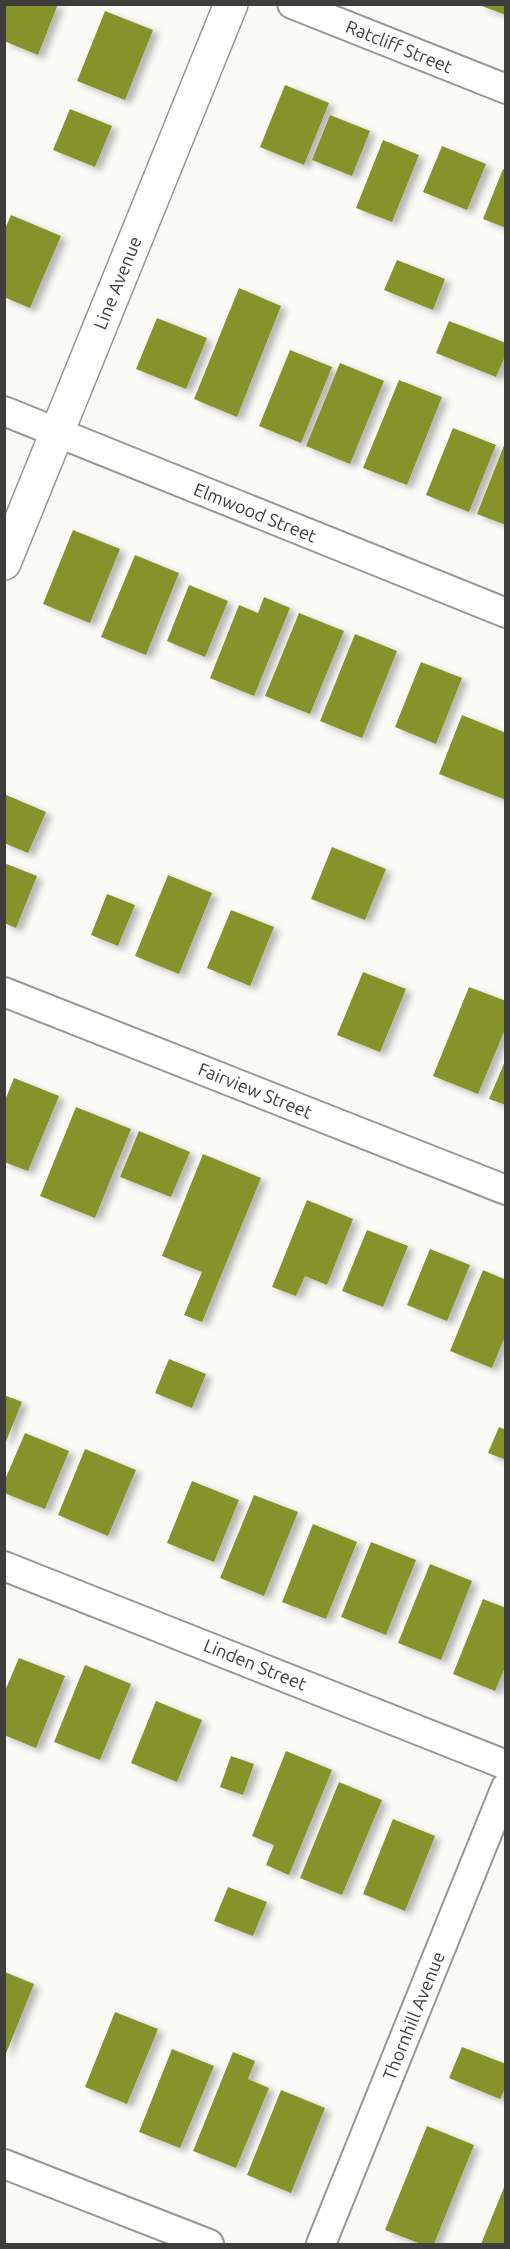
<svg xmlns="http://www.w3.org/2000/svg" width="510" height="2249" font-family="Ubuntu,sans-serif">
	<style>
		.building { fill: #85932b; filter: url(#shadow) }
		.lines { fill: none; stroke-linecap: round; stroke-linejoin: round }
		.street-casing { stroke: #969793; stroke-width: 32 }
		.secondary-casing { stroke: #969793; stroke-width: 36 }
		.street { stroke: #fff; stroke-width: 28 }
		.secondary { stroke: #fff; stroke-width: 33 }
		.labels { text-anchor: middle; stroke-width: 4.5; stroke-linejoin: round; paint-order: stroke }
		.street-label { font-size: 18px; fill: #3d3d3b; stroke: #fff }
	</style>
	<defs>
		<filter id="shadow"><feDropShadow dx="6" dy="4" stdDeviation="3" flood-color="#0004"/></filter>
	</defs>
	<rect width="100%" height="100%" fill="#fafbf7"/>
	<!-- building -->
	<path class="building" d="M4,4H58L38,55L4,41Z
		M479,4H506V15L479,5Z
		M105,11L153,30L125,100L77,81Z
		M285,85L329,103L304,165L260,147Z
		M70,109L112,126L95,167L53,150Z
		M330,115L370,131L352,176L312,160Z
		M383,140L419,155L392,222L356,208Z
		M442,146L486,164L467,210L423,192Z
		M503,169L506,171V228L483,219Z
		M11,215L61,236L30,308L4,297V231Z
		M397,260L445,279L433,310L384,290Z
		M239,288L281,306L237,417L194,399Z
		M157,318L207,338L186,389L136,369Z
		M449,321L506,343V354L496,377L436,353Z
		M290,350L332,367L301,443L259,426Z
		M340,363L384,381L350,464L306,446Z
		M399,380L442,397L407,485L363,468Z
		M453,428L496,445L469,512L426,495Z
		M505,443H506V525L477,514Z
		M73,530L120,549L90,623L43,604Z
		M135,555L179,573L146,655L101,637Z
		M189,585L228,601L205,657L167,641Z
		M264,597L290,608L254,696L210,678L239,605L258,613Z
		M299,613L344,631L310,714L265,696Z
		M355,634L397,651L362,738L320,721Z
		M421,662L462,678L436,744L395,727Z
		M462,715L506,733V800L439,774Z
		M4,794L46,812L28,853L4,843Z
		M332,847L386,869L365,920L311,899Z
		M4,863L37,876L16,928L4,923Z
		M168,875L212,893L179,974L135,956Z
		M107,894L135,905L118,946L91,935Z
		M231,910L274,927L250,986L207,968Z
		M363,972L406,989L380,1052L337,1035Z
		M469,987L506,1001V1027L478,1094L433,1076Z
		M506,1059V1105L489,1099Z
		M14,1078L59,1096L28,1171L4,1162V1103Z
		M76,1107L131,1129L95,1218L40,1196Z
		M139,1131L190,1152L171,1197L120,1177Z
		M203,1154L261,1178L202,1322L184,1315L202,1272L162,1256Z
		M307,1200L353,1219L327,1285L305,1276L296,1296L272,1287Z
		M367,1230L408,1246L383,1307L342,1291Z
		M430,1249L470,1265L447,1321L407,1305Z
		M483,1270L506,1280V1334L492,1368L450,1351Z
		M169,1359L206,1374L192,1408L155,1393Z
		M4,1395L22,1402L5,1444H4Z
		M499,1427L506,1430V1460L488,1453Z
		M25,1433L69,1451L45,1509L4,1493V1482Z
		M85,1449L136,1470L108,1536L58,1515Z
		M192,1481L239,1500L214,1562L167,1543Z
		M254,1495L298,1512L264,1596L220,1578Z
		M313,1524L357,1542L326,1619L282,1602Z
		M371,1542L416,1560L386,1635L341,1617Z
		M430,1564L472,1581L441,1660L398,1643Z
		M483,1599L506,1608V1665L495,1691L453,1674Z
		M19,1658L65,1676L36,1748L4,1735V1693Z
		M85,1665L131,1684L100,1760L54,1742Z
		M156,1701L202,1720L177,1782L131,1763Z
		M286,1751L332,1770L289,1875L266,1865L274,1845L252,1836Z
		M231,1756L254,1764L243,1795L220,1787Z
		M339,1782L382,1800L342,1895L300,1878Z
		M393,1819L435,1836L405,1911L363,1894Z
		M228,1887L267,1902L253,1936L214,1921Z
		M5,1972L34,1984L5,2056Z
		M115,2012L158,2029L127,2104L85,2087Z
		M462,2047L506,2064V2086L500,2099L449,2078Z
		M172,2049L214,2066L180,2148L139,2132Z
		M233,2052L255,2061L248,2079L269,2088L236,2168L193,2151Z
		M281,2090L325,2108L291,2193L247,2175Z
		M427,2126L474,2145L434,2244H421L385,2230Z
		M505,2185L506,2244H481Z"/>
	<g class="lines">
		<defs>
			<path id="street" d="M292,4L506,89
				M4,411L506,613
				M4,992L506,1190
				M4,1566L506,1765
				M4,2164L209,2244
				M321,2244L506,1787"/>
			<path id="secondary" d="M4,563L231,4"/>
		</defs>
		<!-- street casing -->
		<use href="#street" class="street-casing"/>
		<!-- secondary casing -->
		<use href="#secondary" class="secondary-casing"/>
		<!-- street -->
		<use href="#street" class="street"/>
		<!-- secondary -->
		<use href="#secondary" class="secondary"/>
	</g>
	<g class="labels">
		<!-- street labels -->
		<g class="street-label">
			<text transform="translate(399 47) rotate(22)" y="6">Ratcliff Street</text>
			<text transform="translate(118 283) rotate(-68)" y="6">Line Avenue</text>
			<text transform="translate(255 513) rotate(22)" y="6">Elmwood Street</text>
			<text transform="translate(255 1091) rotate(22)" y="6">Fairview Street</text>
			<text transform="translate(255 1665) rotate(22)" y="6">Linden Street</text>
			<text transform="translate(414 2016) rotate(-68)" y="6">Thornhill Avenue</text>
		</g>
	</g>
	<!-- border -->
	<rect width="510" height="2249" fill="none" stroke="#3d3d3b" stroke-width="12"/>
</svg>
